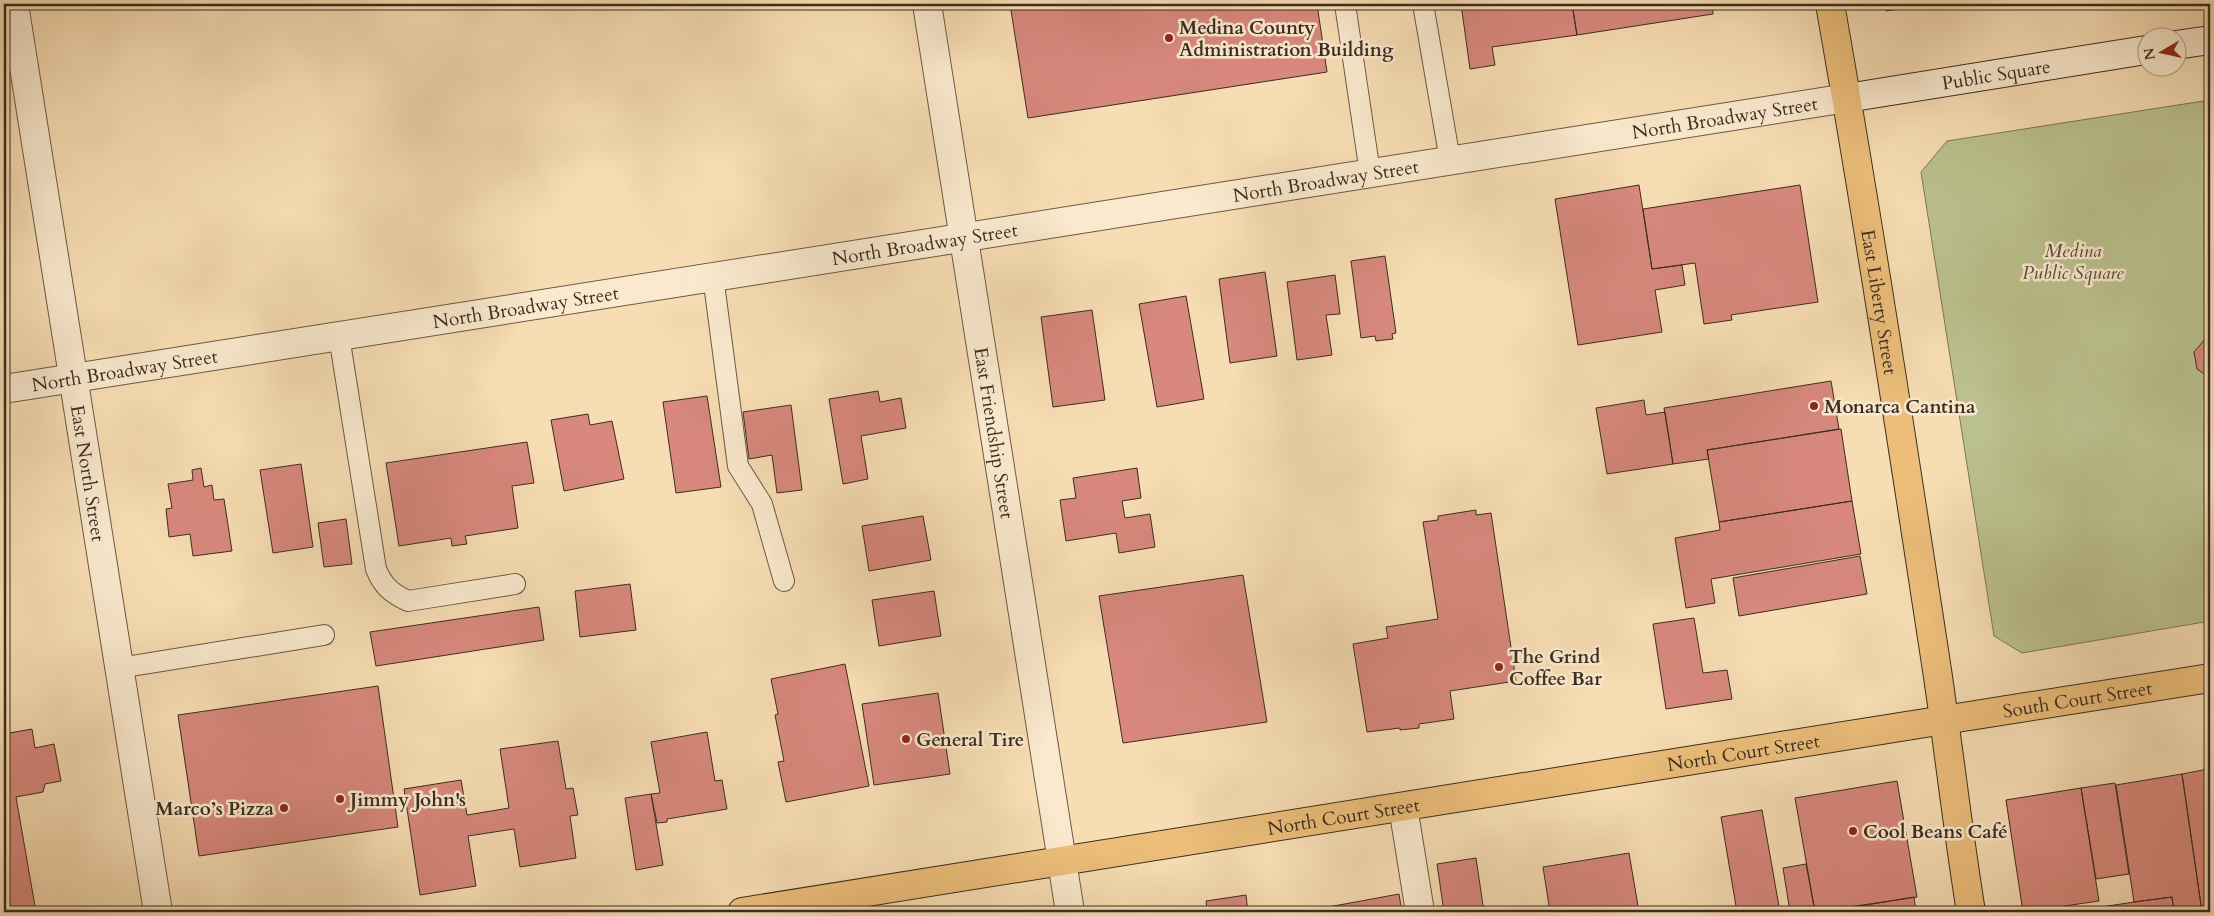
<svg xmlns="http://www.w3.org/2000/svg" width="2214" height="916" font-family="Cardo,serif">
	<style>
		.park { fill: #bbc18e; stroke: #7b7758 }
		.building { fill: #d8887d; stroke: #3b2d21 }
		.lines { fill: none; stroke-linecap: round; stroke-linejoin: round }
		.lane-casing { stroke: #6a5946; stroke-width: 22 }
		.street-casing { stroke: #6a5946; stroke-width: 30 }
		.secondary-casing { stroke: #3b2d21; stroke-width: 30 }
		.primary-casing { stroke: #3b2d21; stroke-width: 30 }
		.highway-casing { stroke: #3b2d21; stroke-width: 30 }
		.lane { stroke: #fae9ce; stroke-width: 20 }
		.street { stroke: #fae9ce; stroke-width: 28 }
		.secondary { stroke: #fae9ce; stroke-width: 28 }
		.primary { stroke: #ecbe7a; stroke-width: 28 }
		.highway { stroke: #ecbe7a; stroke-width: 28 }
		.poi-dot { fill: #8f2418; stroke: #fae9ce; stroke-width: 2 }
		.labels { text-anchor: middle; stroke-width: 5; stroke-linejoin: round; paint-order: stroke }
		.poi-label { font-size: 19px; font-weight: bold; fill: #3b2d21; stroke: #fae9ce; text-anchor: start }
		.street-label { font-size: 19px; fill: #3b2d21; stroke: #fae9ce }
		.park-label { font-size: 19px; font-style: italic; fill: #554b37; stroke: #fae9ce }
	</style>
	<rect width="100%" height="100%" fill="#f7ddb3"/>
	<filter id="stains"><feTurbulence type="fractalNoise" baseFrequency=".004" numOctaves="4"/><feColorMatrix values="0 0 0 0 .2 0 0 0 0 .09 0 0 0 0 .02 0 0 0 .5 -.17"/></filter>
	<radialGradient id="worn" r=".72"><stop offset=".6" stop-color="#630" stop-opacity="0"/><stop offset="1" stop-color="#630" stop-opacity=".3"/></radialGradient>
	<!-- park -->
	<path class="park" d="M2210,100V621L2022,653L1994,636L1921,172L1947,141Z"/>
	<!-- building -->
	<path class="building" d="M1010,4H1317L1327,72L1028,118Z
		M1461,4H1572L1577,35L1492,47L1495,65L1470,69Z
		M1572,4H1712L1713,14L1577,35Z
		M1885,4H1934L1886,11Z
		M1639,185L1652,269L1682,265L1685,285L1655,290L1662,332L1578,345L1555,199Z
		M1800,185L1818,302L1731,315L1732,320L1704,324L1695,263L1652,269L1643,209Z
		M1385,256L1396,333L1392,334L1393,339L1376,341L1375,336L1361,338L1351,261Z
		M1265,272L1277,356L1230,363L1219,279Z
		M1335,275L1340,314L1326,315L1332,355L1297,360L1287,282Z
		M1186,296L1204,399L1157,407L1139,304Z
		M1092,310L1105,400L1053,407L1041,317Z
		M2206,338H2210V378L2197,369L2194,352Z
		M1831,381L1839,429L1707,450L1709,459L1673,464L1664,408Z
		M878,391L880,402L901,398L906,428L861,436L868,479L843,484L829,399Z
		M707,396L721,487L676,493L663,402Z
		M1644,400L1646,415L1665,412L1673,464L1607,474L1596,408Z
		M791,405L802,490L777,493L772,455L749,459L743,412Z
		M588,414L590,425L612,421L624,479L564,491L551,420Z
		M1841,429L1852,501L1719,522L1707,450Z
		M527,442L534,483L512,486L518,528L465,536L467,544L452,546L451,538L399,546L386,463Z
		M301,464L313,547L273,553L260,470Z
		M201,468L204,487L212,485L214,500L224,499L232,551L193,556L190,534L169,537L166,509L172,508L168,484L193,480L192,470Z
		M1137,468L1141,498L1122,501L1125,518L1150,514L1155,547L1119,553L1116,533L1066,541L1060,500L1076,498L1073,478Z
		M1852,501L1861,554L1711,579L1715,603L1686,608L1675,538L1720,530L1719,522Z
		M1476,510V515L1491,513L1516,681L1450,691L1454,719L1419,724V728L1400,730V728L1367,732L1353,644L1388,638L1386,627L1438,619L1423,522L1438,520V516Z
		M923,516L931,560L869,571L862,526Z
		M346,519L352,564L324,567L318,523Z
		M1860,556L1867,594L1739,616L1733,578Z
		M1243,575L1267,722L1123,743L1099,596Z
		M630,584L636,630L580,637L575,591Z
		M934,591L941,636L879,646L872,600Z
		M539,607L544,640L376,666L370,632Z
		M1694,618L1703,673L1727,670L1732,699L1666,709L1653,624Z
		M845,664L869,786L786,802L778,762L784,761L775,715L778,714L771,679Z
		M378,686L398,827L199,856L178,715Z
		M938,693L950,774L874,785L862,704Z
		M32,729L35,748L54,744L61,781L45,784L43,792L16,797L36,912H4V734Z
		M707,732L715,781L722,780L727,809L667,819V822L657,823L651,794L660,793L651,742Z
		M558,741L566,789L573,788L578,815L570,816L576,858L520,867L514,829L468,836L476,886L420,895L404,789L461,780L467,815L509,808L500,749Z
		M2208,769L2210,785V912H2202L2182,774Z
		M2182,774L2202,912H2174L2172,897L2134,902L2116,785Z
		M1897,781L1917,897L1815,912L1795,798Z
		M2115,783L2129,874L2096,879L2081,788Z
		M2081,788L2099,901L2023,912L2006,800Z
		M651,794L663,865L636,870L625,798Z
		M1762,810L1780,912H1737L1721,817Z
		M1629,853L1639,912H1550L1543,867Z
		M1476,858L1484,912H1444L1437,864Z
		M1806,864L1815,912H1790L1783,868Z
		M1399,894L1402,912H1312V910Z
		M1246,895L1248,912H1182L1207,908L1206,901Z
		M1914,897L1916,912H1825Z
		M2172,897L2174,912H2069L2134,902Z"/>
	<g class="lines">
		<defs>
			<path id="lane" d="M1345,4L1370,173
				M1423,4L1450,160
				M713,276L738,466L762,504L784,581
				M339,336L376,569C383,586 391,593 408,601L515,584
				M119,668L324,635"/>
			<g id="street">
				<path id="s1" d="M14,4L158,912"/>
				<path id="s2" d="M927,4L1070,912"/>
				<path id="s3" d="M4,389L1847,98"/>
				<path d="M1403,807L1420,912"/>
			</g>
			<g id="secondary">
				<path d="M2176,45L2210,40"/>
				<path id="s4" d="M1847,98L2146,50"/>
			</g>
			<g id="primary">
				<path id="s5" d="M742,912L1944,720"/>
			</g>
			<g id="highway">
				<path id="s6" d="M1830,4C1869,225 1903,448 1937,670C1949,751 1958,832 1971,912"/>
				<path id="s7" d="M1944,720L2210,678"/>
			</g>
		</defs>
		<!-- lane casing -->
		<use href="#lane" class="lane-casing"/>
		<!-- street casing -->
		<use href="#street" class="street-casing"/>
		<!-- secondary casing -->
		<use href="#secondary" class="secondary-casing"/>
		<!-- primary casing -->
		<use href="#primary" class="primary-casing"/>
		<!-- highway casing -->
		<use href="#highway" class="highway-casing"/>
		<!-- lane -->
		<use href="#lane" class="lane"/>
		<!-- street -->
		<use href="#street" class="street"/>
		<!-- secondary -->
		<use href="#secondary" class="secondary"/>
		<!-- primary -->
		<use href="#primary" class="primary"/>
		<!-- highway -->
		<use href="#highway" class="highway"/>
	</g>
	<!-- markers -->
	<g class="poi-dot">
		<circle cx="1169" cy="38" r="5"/>
		<circle cx="1814" cy="406" r="5"/>
		<circle cx="1499" cy="667" r="5"/>
		<circle cx="906" cy="739" r="5"/>
		<circle cx="340" cy="799" r="5"/>
		<circle cx="284" cy="808" r="5"/>
		<circle cx="1853" cy="831" r="5"/>
	</g>
	<g class="labels">
		<!-- poi labels -->
		<g class="poi-label">
			<text x="1179" y="34">Medina County<tspan x="1179" dy="22">Administration Building</tspan></text>
			<text x="1824" y="413">Monarca Cantina</text>
			<text x="1509" y="663">The Grind<tspan x="1509" dy="22">Coffee Bar</tspan></text>
			<text x="916" y="746">General Tire</text>
			<text x="350" y="806">Jimmy John's</text>
			<text x="274" y="815" text-anchor="end">Marco’s Pizza</text>
			<text x="1863" y="838">Cool Beans Café</text>
		</g>
		<!-- street labels -->
		<g class="street-label">
			<text dy="7" stroke="none"><textPath href="#s4" startOffset="151">Public Square</textPath></text>
			<text dy="7" stroke="none"><textPath href="#s3" startOffset="1742">North Broadway Street</textPath></text>
			<text dy="7" stroke="none"><textPath href="#s3" startOffset="1338">North Broadway Street</textPath></text>
			<text dy="7" stroke="none"><textPath href="#s3" startOffset="932">North Broadway Street</textPath></text>
			<text dy="7" stroke="none"><textPath href="#s6" startOffset="302">East Liberty Street</textPath></text>
			<text dy="7" stroke="none"><textPath href="#s3" startOffset="528">North Broadway Street</textPath></text>
			<text dy="7" stroke="none"><textPath href="#s3" startOffset="122">North Broadway Street</textPath></text>
			<text dy="7" stroke="none"><textPath href="#s2" startOffset="434">East Friendship Street</textPath></text>
			<text dy="7" stroke="none"><textPath href="#s1" startOffset="475">East North Street</textPath></text>
			<text dy="7" stroke="none"><textPath href="#s7" startOffset="135">South Court Street</textPath></text>
			<text dy="7" stroke="none"><textPath href="#s5" startOffset="1014">North Court Street</textPath></text>
			<text dy="7" stroke="none"><textPath href="#s5" startOffset="609">North Court Street</textPath></text>
		</g>
		<!-- park labels -->
		<g class="park-label">
			<text x="2073" y="257">Medina<tspan x="2073" dy="22">Public Square</tspan></text>
		</g>
	</g>
	<!-- margin -->
	<rect width="2214" height="916" fill="none" stroke="#f7ddb3" stroke-width="20"/>
	<rect x="5" y="5" width="2204" height="906" fill="none" stroke="#3b2d21" stroke-width="2.5"/>
	<rect x="10" y="10" width="2194" height="896" fill="none" stroke="#3b2d21"/>
	<!-- north arrow -->
	<g transform="translate(2162 52) rotate(261)"><circle r="24" fill="#fae9ce" stroke="#ae9e89"/>
	<path d="M0-4L9 19L0 12L-9 19Z" fill="#8f2418"/>
	<text y="-8" font-size="14" font-weight="bold" text-anchor="middle" fill="#3b2d21">N</text>
	</g>
	<rect width="100%" height="100%" filter="url(#stains)"/>
	<rect width="100%" height="100%" fill="url(#worn)"/>
</svg>
